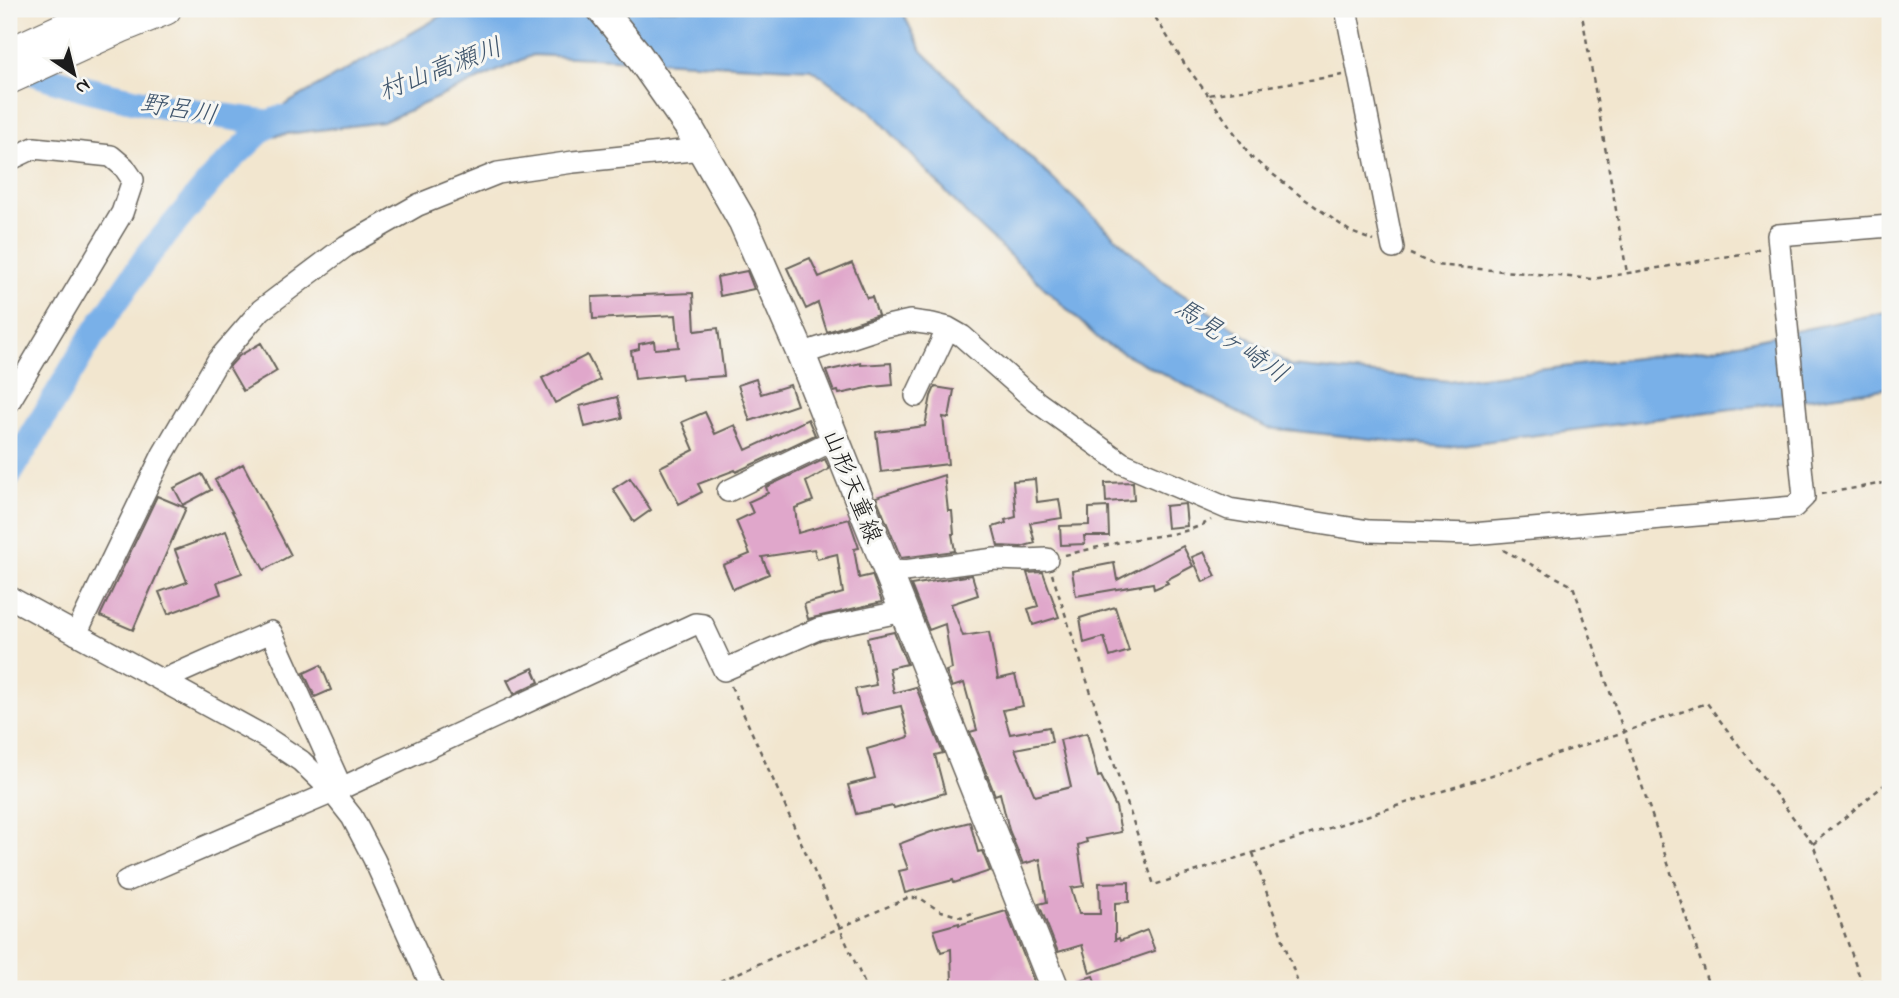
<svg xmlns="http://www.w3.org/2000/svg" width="1899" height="998" font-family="'Indie Flower','Klee One',sans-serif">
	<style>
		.water { fill: #79b0e8; stroke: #4a6682; stroke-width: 2 }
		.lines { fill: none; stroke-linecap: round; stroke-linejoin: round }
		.river { stroke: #79b0e8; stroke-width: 26 }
		.building { fill: #e0a7cb }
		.minor-casing { stroke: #67635b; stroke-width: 24 }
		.major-casing { stroke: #67635b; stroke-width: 31 }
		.highway-casing { stroke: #67635b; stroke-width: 34 }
		.path { stroke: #67635b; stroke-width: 2.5; stroke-dasharray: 5 5; stroke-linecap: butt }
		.minor { stroke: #fff; stroke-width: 21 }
		.major { stroke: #fff; stroke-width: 28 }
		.highway { stroke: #fff; stroke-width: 32 }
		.labels { text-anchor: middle; stroke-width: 6; stroke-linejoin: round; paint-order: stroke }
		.street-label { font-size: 24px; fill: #1c1c1c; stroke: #f6f6f2 }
		.water-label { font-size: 26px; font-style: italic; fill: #41576e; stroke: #f6f6f2 }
	</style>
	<rect width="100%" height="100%" fill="#f6f6f2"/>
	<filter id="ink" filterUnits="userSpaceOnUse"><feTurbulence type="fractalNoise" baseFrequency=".0143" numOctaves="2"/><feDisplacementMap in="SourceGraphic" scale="14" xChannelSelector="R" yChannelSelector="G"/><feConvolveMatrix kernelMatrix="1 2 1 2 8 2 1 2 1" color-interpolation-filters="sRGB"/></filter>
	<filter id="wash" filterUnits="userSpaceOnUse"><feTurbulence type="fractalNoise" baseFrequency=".00686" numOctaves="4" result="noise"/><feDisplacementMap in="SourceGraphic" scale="28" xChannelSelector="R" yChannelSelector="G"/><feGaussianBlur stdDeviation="1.57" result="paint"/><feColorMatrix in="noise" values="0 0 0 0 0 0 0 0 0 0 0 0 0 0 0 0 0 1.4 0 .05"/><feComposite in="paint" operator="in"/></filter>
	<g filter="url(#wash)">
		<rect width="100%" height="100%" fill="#f2e6cf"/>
		<!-- water -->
		<path class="water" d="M454,9H901L922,51L1040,167L1164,282L1291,366L1448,381L1711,349L1890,311V388L1446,447L1267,428L1102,342L970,218L870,110L811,69L533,55L383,122L254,138L256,121Z"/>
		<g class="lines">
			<!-- river -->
			<path class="river" d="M16,66C97,98 183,110 269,123
				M9,475L89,341L148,255L217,173L269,123L281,118"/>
		</g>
		<g id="blocks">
			<!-- building -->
			<path class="building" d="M810,258L819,277L852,263L867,298L872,297L878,315L827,332L818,303L806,309L787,268Z
				M747,271L754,289L720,296L717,277Z
				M693,293L695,331L718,328L724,376L682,379L681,374L635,379L631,351L639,349V344L654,341L655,349L679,347L676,315L593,319L592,297Z
				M261,343L277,371L243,391L229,367L239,356Z
				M587,355L600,380L555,403L542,378Z
				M861,363V365L891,363L893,385L872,387L839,394L838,391L834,392L826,371Z
				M756,379L761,394L790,385L797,405L750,421L738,385Z
				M935,387L954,390L949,418L943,417L948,464L881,472L876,432L925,426L931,396Z
				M617,397L622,418L585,427L580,406Z
				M705,412L715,434L735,425L746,450L772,438V437L808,419L815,435L736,472L735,470L698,484L702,492L679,504L660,467L694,450L682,422Z
				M825,459L829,469L806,482L813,501L795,508L798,533L849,519L859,548L854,549L859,578L872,575L882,602L808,619L804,604L843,593L837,554L817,559L814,549L762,557L769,574L733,589L723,565L750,554L736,521L753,513L748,502L768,493L766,487Z
				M243,464L291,555L264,570L215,480Z
				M202,474L211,490L183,505L174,488Z
				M944,475L948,511H952L954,534H952L955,551L901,558L876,497Z
				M630,478L651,510L634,522L613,489Z
				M1035,479L1037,502L1059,499L1062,518L1030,523L1035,543L1021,547L998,546L993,527L1006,523L1005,520L1016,517L1013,481Z
				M1133,482L1134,500L1106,502L1105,483Z
				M157,496L186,508L133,630L100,616Z
				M1185,504L1187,526L1167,528L1165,506Z
				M1108,507L1109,536H1084L1085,544L1061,545L1060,526L1089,525V508Z
				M226,531L242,573L217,582L221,594L168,614L159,592L187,582L175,550Z
				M1183,546L1193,566L1166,580L1168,583L1154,589L1153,583L1076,596L1072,571L1114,563L1117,580Z
				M1204,552L1216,576L1203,582L1192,557Z
				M1043,572L1059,617L1033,625L1028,609L1038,606L1027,573Z
				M972,575L978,595L951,604L963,636L989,632L998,679L1015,675L1023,706L1003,710L1010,734L1049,727L1052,742L1015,749L1035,796L1071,787L1060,740L1087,733L1098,777L1101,776L1116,807L1121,832L1086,839L1087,842L1078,845L1084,886L1071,888L1079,914H1100L1099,883L1129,882V902L1115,903V940L1119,938L1120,941L1147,930L1155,951L1090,973L1082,945L1058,952L1039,904L1047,902L1040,859L1023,864L1009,830L1000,793L995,795L970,732L977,730L964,683L952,687L946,671L952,669L945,624L929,630L911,585Z
				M1115,607L1129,651L1110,657L1104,637L1084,643L1080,618Z
				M894,632L907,664L889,668L894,693L916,687L943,753L935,755L945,793L894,808L893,806L856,814L848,785L875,778L867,749L909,737L901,706L861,715L855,689L876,685L867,638Z
				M321,665L331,690L315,697L304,673Z
				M533,668L539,682L514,694L507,680Z
				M970,822L978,852L982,851L990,871L954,883L953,880L905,893L899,871L908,869L899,844L931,832Z
				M1006,911L1033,979L1035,989H966L965,982H952L951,949L941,952L934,930L959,923V925Z
				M1093,976L1098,989H1071V983Z"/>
		</g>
	</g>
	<g filter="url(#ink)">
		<use href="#blocks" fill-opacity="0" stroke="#67635b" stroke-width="2"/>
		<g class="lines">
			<defs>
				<path id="minor" d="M1346,9L1393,248
					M9,160L34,148L111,156L124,167L133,180L122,213L9,402
					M801,354L883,327L910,321L932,324L948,328L962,336L1037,402L1122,463L1229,509L1369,531L1472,534L1794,507L1804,497L1778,235L1890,226
					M916,396L948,328
					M728,491L834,440
					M889,573L995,559L1025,560L1047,559
					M9,597L265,737L301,761L330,789L352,817L374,859L433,989
					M76,634L163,454L218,360L261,310L346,246L418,205L498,173L573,162L702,149
					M163,680L271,632L341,787
					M126,881L333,792L695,624L703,625L724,670L818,629L904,611"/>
				<path id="major" d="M601,9L636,52L688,126L743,222L801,354L1055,989"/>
				<path id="highway" d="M9,54L107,9
					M9,78L120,27L165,9"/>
			</defs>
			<!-- minor casing -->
			<use href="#minor" class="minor-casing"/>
			<!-- major casing -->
			<use href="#major" class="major-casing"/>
			<!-- highway casing -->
			<use href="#highway" class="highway-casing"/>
			<!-- path -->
			<path class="path" d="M1150,9L1184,63L1208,95
				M1581,9L1627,273
				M1343,75L1208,95L1252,158L1302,197L1351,232L1374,241
				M1410,254L1435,265L1593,279L1753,252L1761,247
				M1821,494L1890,482
				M1503,550L1573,586L1624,732L1710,989
				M1065,555C1087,550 1109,544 1131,540C1158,535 1187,535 1211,520
				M1052,574L1154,885L1624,732L1707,703L1813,844L1864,989
				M731,686L867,989
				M1813,844L1890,780
				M1253,853L1300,989
				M702,989L907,898H920L938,910L961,917L975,912"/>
			<!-- minor -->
			<use href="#minor" class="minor"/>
			<!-- major -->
			<use href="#major" class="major"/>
			<!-- highway -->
			<use href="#highway" class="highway"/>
		</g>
	</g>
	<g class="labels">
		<!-- street labels -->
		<g class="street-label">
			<text transform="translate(853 486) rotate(68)" y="8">山形天童線</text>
		</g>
		<!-- water labels -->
		<g class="water-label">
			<text transform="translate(440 68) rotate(-21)" y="9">村山高瀬川</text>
			<text transform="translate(179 108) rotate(10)" y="9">野呂川</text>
			<text transform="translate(1232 340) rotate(34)" y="9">馬見ヶ崎川</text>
		</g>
	</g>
	<!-- margin -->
	<rect width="1899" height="998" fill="none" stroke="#f6f6f2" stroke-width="35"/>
	<!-- north arrow -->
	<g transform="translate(74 74) rotate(145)" stroke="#f6f6f2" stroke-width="5" paint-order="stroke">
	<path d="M0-5L12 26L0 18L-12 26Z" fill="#1c1c1c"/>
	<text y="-10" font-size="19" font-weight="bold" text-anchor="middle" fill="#1c1c1c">N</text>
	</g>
</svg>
